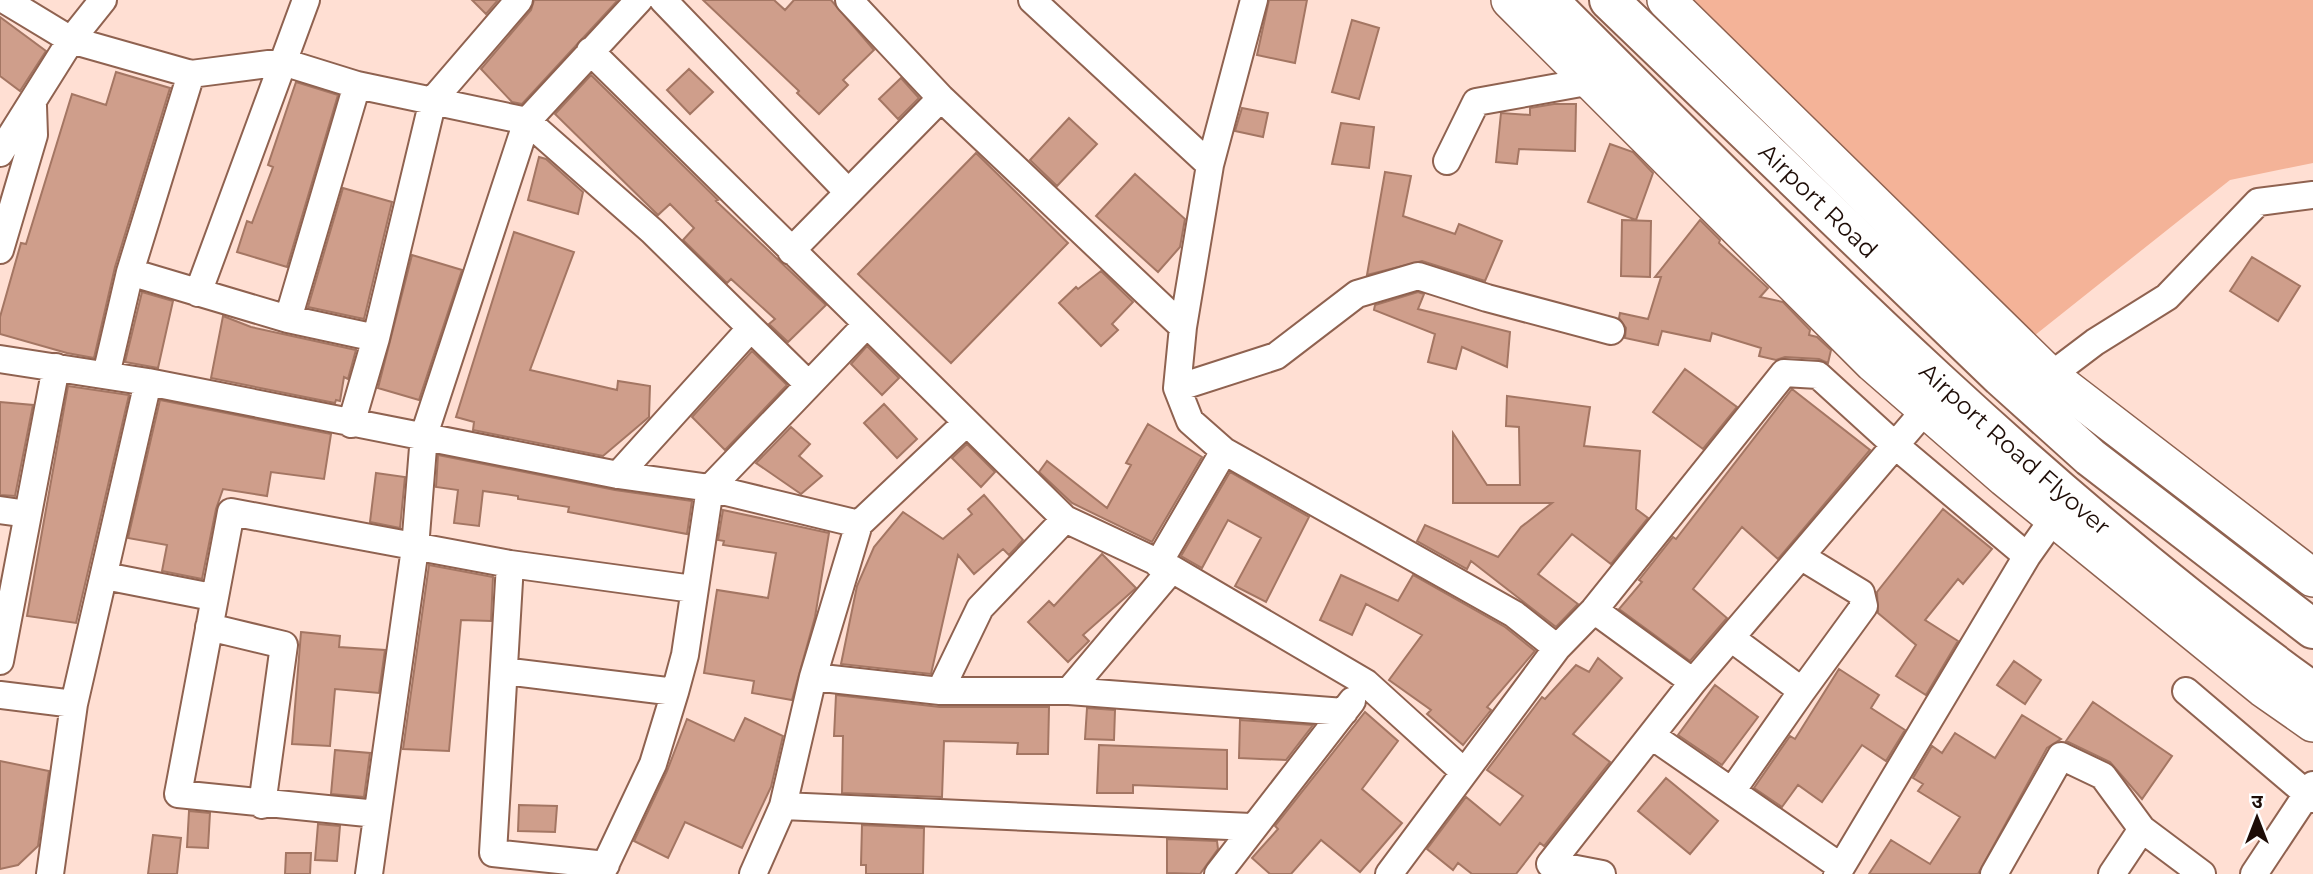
<svg xmlns="http://www.w3.org/2000/svg" width="2313" height="874" font-family="Montserrat,'Noto Sans Devanagari',sans-serif">
	<style>
		.green { fill: #f4b398 }
		.building { fill: #cf9e8b; stroke: #a47663; stroke-width: 2 }
		.lines { fill: none; stroke-linecap: round; stroke-linejoin: round }
		.street-casing { stroke: #8f6250; stroke-width: 30 }
		.secondary-casing { stroke: #8f6250; stroke-width: 40 }
		.primary-casing { stroke: #8f6250; stroke-width: 42 }
		.street { stroke: #fff; stroke-width: 26 }
		.secondary { stroke: #fff; stroke-width: 37 }
		.primary { stroke: #fff; stroke-width: 38 }
		.labels { text-anchor: middle; stroke-width: 5; stroke-linejoin: round; paint-order: stroke }
		.street-label { font-size: 24px; fill: #1e0d07; stroke: #fff }
	</style>
	<rect width="100%" height="100%" fill="#ffdfd3"/>
	<!-- green -->
	<path class="green" d="M1679,0H2313V163L2230,180L2020,347Z"/>
	<!-- building -->
	<path class="building" d="M472,0H498L486,14Z
		M534,0H618L522,104L512,102L481,69L531,10Z
		M703,0H774L785,10L794,0H831L874,50L843,80L848,85L819,114L797,93L799,91Z
		M1269,0H1307L1295,63L1257,55Z
		M0,17L46,51L20,91L0,76Z
		M1352,20L1379,28L1359,99L1332,92Z
		M689,69L713,92L690,114L667,90Z
		M116,72L170,88L115,267L94,358L67,353L0,334V317L21,243L26,244L72,94L106,105Z
		M591,75L718,200L716,201L826,305L788,342L769,324L775,319L731,279L727,283L683,240L694,228L670,204L658,215L555,114Z
		M901,78L919,98L898,119L879,99Z
		M296,82L338,95L287,267L237,252L247,221L252,223L273,167L268,165Z
		M1554,104H1576L1575,151L1519,149L1517,164L1496,162L1501,113L1530,115V108Z
		M1242,108L1268,113L1263,137L1235,131Z
		M1069,118L1097,144L1057,186L1030,160Z
		M1341,123L1374,127L1369,168L1332,164Z
		M1610,144L1633,152L1653,173L1636,220L1588,202Z
		M976,153L1068,243L951,363L858,274Z
		M539,157L546,159L583,192L578,214L528,200Z
		M1385,172L1411,176L1403,216L1455,234L1459,224L1502,241L1485,281L1422,261L1367,275Z
		M1135,174L1185,219L1180,247L1158,272L1096,216Z
		M343,188L392,202L364,319L308,307Z
		M1622,220L1651,221L1650,277L1621,276Z
		M1700,220L1720,240L1719,243L1768,288L1760,297L1783,302L1810,330L1809,335L1817,337L1831,350L1828,363L1819,359L1785,357L1776,360L1759,356L1761,348L1712,333L1710,341L1662,331L1658,345L1625,338L1626,328L1619,318L1620,313L1648,319L1661,277H1655Z
		M514,232L574,252L530,370L617,390L618,381L650,386L649,417L603,456L473,430L474,422L456,417Z
		M412,255L462,270L419,400L378,388Z
		M2252,257L2300,286L2278,321L2230,291Z
		M1101,271L1133,302L1112,324L1118,330L1101,346L1059,303L1076,287L1078,289Z
		M142,292L173,301L158,368L125,362Z
		M1418,292L1424,294L1418,309L1510,332L1507,367L1462,347L1456,369L1428,362L1435,334L1374,310L1375,305Z
		M223,316L251,327L356,350L348,379L344,377L340,401L336,400L335,403L211,378Z
		M867,346L899,378L882,395L851,364Z
		M752,351L787,385L725,450L692,417Z
		M1685,369L1737,407L1703,449L1653,412Z
		M68,386L129,395L76,623L27,616Z
		M1792,389L1870,450L1778,559L1742,527L1693,589L1727,618L1690,661L1619,609L1642,582L1639,580L1673,537L1676,539Z
		M1507,396L1590,407L1584,446L1640,451L1636,509L1648,518L1611,564L1572,534L1538,574L1578,604L1556,627L1471,561L1467,569L1417,541L1425,525L1498,557L1521,527L1552,503H1453V433L1487,485H1520L1519,427L1506,426Z
		M160,400L331,434L324,479L271,472L267,496L223,489L216,509L202,579L162,571L167,545L128,538Z
		M0,402L33,405L15,496L0,495Z
		M884,404L917,439L897,458L864,423Z
		M1148,424L1202,457L1152,542L1072,503L1039,472L1047,461L1107,508L1131,465L1126,463Z
		M791,427L810,444L799,456L822,476L801,494L756,463Z
		M967,444L995,472L981,487L952,458Z
		M438,455L615,490L692,501L687,534L568,512L569,507L518,499V496L483,491L479,526L454,523L458,490L436,487Z
		M1230,472L1309,517L1266,602L1235,586L1261,538L1228,520L1202,568L1181,556Z
		M376,473L405,477L400,528L370,522Z
		M984,495L1023,540L1009,555L1003,549L974,574L958,555L931,674L841,664L857,586L874,547L903,512L943,539L972,514L968,509Z
		M1943,509L1992,549L1963,584L1958,579L1925,620L1958,641L1926,695L1896,676L1916,645L1878,613L1877,592Z
		M723,510L829,533L815,617L792,700L752,693L754,681L704,673L717,590L768,598L776,553L723,545L724,541L718,540Z
		M1102,554L1136,588L1083,635L1089,641L1068,662L1028,622L1049,601L1054,606Z
		M429,565L493,577L491,621L461,620L449,751L403,749Z
		M1341,575L1398,601L1413,575L1505,627L1535,651L1487,707L1491,710L1463,745L1427,714L1431,710L1389,680L1422,635L1366,604L1352,635L1320,620Z
		M301,632L340,636L339,647L385,650L379,693L335,689L330,746L292,744Z
		M1598,658L1622,678L1573,734L1610,762L1544,846L1540,843L1516,874H1472L1458,863L1453,870L1427,849L1466,797L1500,825L1523,796L1487,770L1542,697L1545,699L1576,665L1589,672Z
		M2014,661L2041,680L2025,704L1997,685Z
		M1839,669L1879,695L1871,708L1905,730L1886,761L1862,745L1822,802L1798,785L1782,807L1754,788L1790,736L1795,739Z
		M1715,685L1758,717L1722,765L1678,735Z
		M836,695L940,707H1049L1048,754H1017L1018,743L944,741L942,797L842,793L843,736H834Z
		M2093,702L2172,756L2142,799L2110,762L2066,741Z
		M1087,708L1115,710L1114,740L1085,739Z
		M1365,712L1398,741L1362,789L1402,823L1360,872L1321,840L1291,874H1270L1252,858L1278,829L1275,826Z
		M2022,715L2061,739L2047,748L1978,874H1869L1891,840L1930,864L1960,817L1918,791L1923,784L1913,778L1932,746L1942,753L1955,733L1995,758Z
		M745,718L783,736L771,787L742,848L685,822L668,858L634,841L667,771L687,719L734,741Z
		M1240,720L1313,725L1286,760L1239,758Z
		M1099,745L1227,750V789L1133,785V793H1097Z
		M335,750L370,753L364,797L331,794Z
		M0,761L49,771L38,846L18,865L0,869Z
		M1666,778L1718,821L1690,854L1638,811Z
		M519,805L557,806L555,832L518,831Z
		M189,811L210,813L208,848L187,847Z
		M318,824L340,826L337,861L315,860Z
		M862,825L924,828L923,874H866V865H861Z
		M153,835L181,838L177,874H148Z
		M1167,839L1217,841L1218,849L1200,874L1167,873Z
		M286,853H311L310,874H285Z"/>
	<g class="lines">
		<defs>
			<path id="street" d="M5,0L71,40L191,74L283,62L357,85L527,121L652,231L808,384
				M663,0L848,192
				M849,0L941,98L1183,327
				M1032,0L1210,165
				M1254,0L1210,165L1183,327L1177,388L1190,421L1224,451L1514,614L1557,648
				M590,51L1065,519L1172,569L1366,683L1463,771
				M0,153L71,40L103,0
				M1447,161L1476,102L1592,81
				M0,250L34,135L33,106
				M791,251L941,98
				M130,272L288,319L376,338
				M198,293L306,0
				M288,319L357,85
				M0,359L148,382L618,475L710,488L859,524
				M106,375L130,272L191,74
				M1177,388L1276,356L1357,294L1418,276L1487,298L1611,331
				M2039,389L2050,376L2095,342L2167,297L2258,202L2313,195
				M351,424L376,338L433,100L519,0
				M618,475L750,329
				M0,510L28,514L0,661
				M28,514L56,367
				M510,564L493,853L606,865
				M1158,564L1224,451
				M105,576L212,597
				M1594,610L1693,682
				M209,627L284,645L262,805
				M1731,638L1802,691L1864,606L1861,593L1802,557
				M504,671L675,692
				M813,677L940,691H1069L1344,712
				M940,691L980,608L1065,519
				M1069,691L1172,569
				M2186,691L2313,799
				M0,695L74,704
				M1652,736L1841,867
				M1732,791L1802,691
				M783,806L1251,827
				M377,814L178,794L231,512L510,564L693,589
				M50,874L74,704L148,382
				M369,874L415,548L424,435L527,121L639,0
				M601,874L653,764L675,692L685,655L710,488L867,324
				M753,874L783,806L813,677L859,524L966,423
				M1218,874L1352,701
				M1389,874L1557,648L1594,610L1784,373L1818,375L1896,446L2027,556
				M1602,874L1550,864L1693,682L1926,409
				M1837,874L2027,556L2054,518
				M1994,874L2061,756L2103,776L2142,829L2202,874
				M2112,874L2142,829
				M2254,874L2313,785"/>
			<path id="secondary" d="M1510,0L1873,363L2005,478L2263,688L2313,723
				M1666,0L2050,376L2313,578"/>
			<g id="primary">
				<path id="s1" d="M1548,0C1791,243 2033,490 2313,692"/>
				<path id="s2" d="M1609,0L2001,377L2090,457L2313,629"/>
			</g>
		</defs>
		<!-- street casing -->
		<use href="#street" class="street-casing"/>
		<!-- secondary casing -->
		<use href="#secondary" class="secondary-casing"/>
		<!-- primary casing -->
		<use href="#primary" class="primary-casing"/>
		<!-- street -->
		<use href="#street" class="street"/>
		<!-- secondary -->
		<use href="#secondary" class="secondary"/>
		<!-- primary -->
		<use href="#primary" class="primary"/>
	</g>
	<g class="labels">
		<!-- street labels -->
		<g class="street-label">
			<text dy="8" stroke="none"><textPath href="#s2" startOffset="290">Airport Road</textPath></text>
			<text dy="8" stroke="none"><textPath href="#s1" startOffset="648">Airport Road Flyover</textPath></text>
		</g>
	</g>
	<!-- north arrow -->
	<g transform="translate(2257 818)" stroke="#ffffff" stroke-width="5" paint-order="stroke">
	<path d="M0-5L12 26L0 18L-12 26Z" fill="#1e0d07"/>
	<text y="-10" font-size="19" font-weight="bold" text-anchor="middle" fill="#1e0d07">उ</text>
	</g>
</svg>
